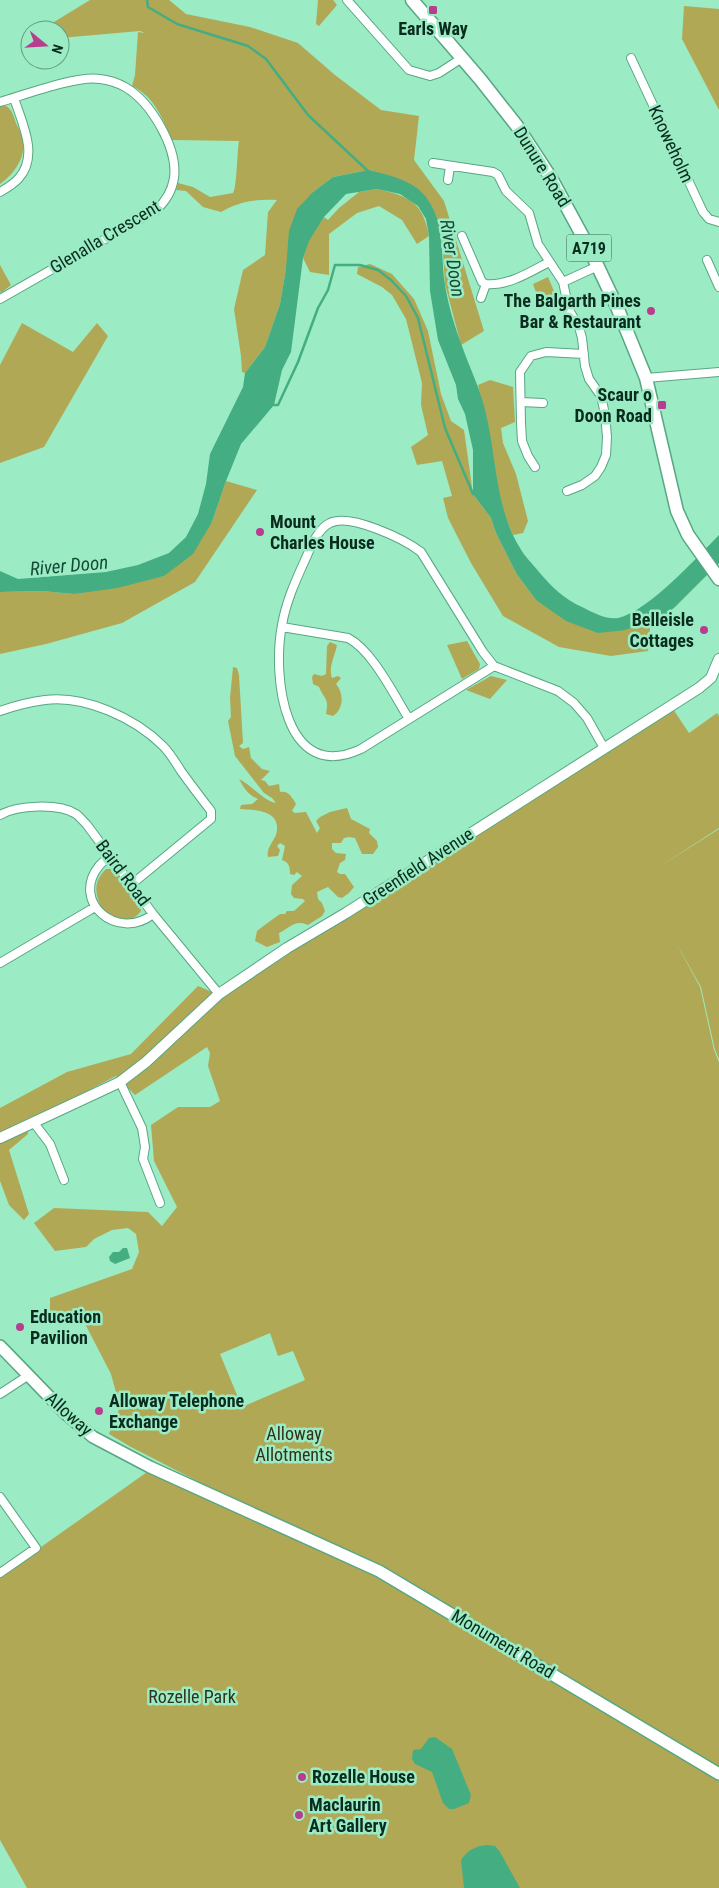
<svg xmlns="http://www.w3.org/2000/svg" width="719" height="1888" font-family="'Roboto Condensed',sans-serif">
	<style>
		.green { fill: #b1a855; fill-rule: evenodd }
		.water { fill: #44ad82 }
		.lines { fill: none; stroke-linecap: round; stroke-linejoin: round }
		.stream { stroke: #44ad82; stroke-width: 2.5 }
		.minor-casing { stroke: #57a783; stroke-width: 10 }
		.tertiary-casing { stroke: #57a783; stroke-width: 12 }
		.secondary-casing { stroke: #57a783; stroke-width: 14 }
		.primary-casing { stroke: #57a783; stroke-width: 15 }
		.minor { stroke: #fff; stroke-width: 8 }
		.tertiary { stroke: #fff; stroke-width: 10 }
		.secondary { stroke: #fff; stroke-width: 11 }
		.primary { stroke: #fff; stroke-width: 12 }
		.poi-dot { fill: #b73d8f; stroke: #9bebc5; stroke-width: 2 }
		.labels { text-anchor: middle; stroke-width: 5; stroke-linejoin: round; paint-order: stroke }
		.shield { fill: #9bebc5; stroke: #356550; stroke-width: 1 }
		.shield-label { font-size: 16px; font-weight: bold; fill: #092c1e }
		.poi-label { font-size: 18px; font-weight: bold; fill: #092c1e; stroke: #9bebc5; text-anchor: start }
		.street-label { font-size: 18px; fill: #092c1e; stroke: #9bebc5 }
		.park-label { font-size: 18px; fill: #33311b; stroke: #9bebc5 }
		.water-label { font-size: 19px; font-style: italic; fill: #134c36; stroke: #9bebc5 }
	</style>
	<rect width="100%" height="100%" fill="#9bebc5"/>
	<!-- green -->
	<path class="green" d="M90,0H169L186,14L250,27L298,43L335,75L381,110L419,116L414,160L444,201L484,331L461,345L445,284L442,238L436,218L426,198L417,189L404,182L369,170L333,177L313,192L286,269L280,304L265,347L245,373L242,372L241,356L234,309L243,270L265,255L268,212L277,200C257,199 239,201 221,212L203,207L186,191L176,190L178,183L193,187L210,197L233,193C237,187 237,152 239,141L172,140C162,118 155,97 132,86L135,75L138,32L145,33L140,31L60,38V30H56L54,22Z
		M318,0H333L337,5L319,26L316,24Z
		M684,6L719,9V110L682,39Z
		M4,105C12,108 13,115 16,123C19,129 22,135 23,141C26,158 13,175 0,184V106Z
		M377,189C409,196 423,202 429,236L417,244L402,220L379,206L357,213L329,234V275L310,272L303,258L308,241L324,217L328,220L339,208L359,192Z
		M370,264L392,274L414,299L428,331L441,394L451,421L464,430L473,494L491,518L496,533L516,573L536,600L626,630L639,623L650,628L648,651L611,656L559,647L503,616L471,563L448,518L443,498L452,496L442,461L417,465L411,447L428,435L421,405L422,383L406,319L392,295L382,287L357,274L358,267Z
		M0,265L11,285L1,293L0,291Z
		M548,277L559,303L542,309L533,284Z
		M22,323L73,352L97,323L108,336L44,447L0,463V365Z
		M490,380L513,387L515,422L501,428L503,443L516,474L528,521L523,533L513,535L505,516L499,498L493,455L478,385Z
		M226,481L257,490L195,582L122,623L46,644L0,654V592L42,591L74,594L164,576L212,522Z
		M467,641L480,664L479,669L462,679L447,645Z
		M330,642L337,645C335,656 328,667 332,678L338,676L341,678L336,684C344,693 344,709 333,716L326,714C329,697 325,701 319,687L313,684L312,677L314,674L322,676L326,674L327,646Z
		M233,667L237,668L239,675L243,743L239,746L243,749L249,747L251,758L262,769L270,771L261,780L265,781L269,786L279,784L280,792C288,790 292,797 296,804L292,811L295,813L306,812L317,833L320,828L316,821L320,817L330,812L347,808L351,819C358,822 363,826 370,829L369,833L377,841L378,847L373,854H362L355,838L349,837L344,838L341,843H332V849L336,853L346,854L345,860L340,863L337,872L340,874H345L354,887L349,893L342,898L338,897L328,887L317,892L318,899L322,903L325,911L322,916L308,925C296,919 290,927 279,933L280,942L267,947L255,941L257,931L266,924L280,914H285L287,911H294L305,901L303,899L294,898L291,894L292,885L302,876L297,872L294,875L290,874C290,867 289,862 282,860L285,846L280,843L277,846L280,850L278,856L268,857C266,849 273,842 276,835C283,810 255,810 240,809L241,805L252,804L258,799C248,795 244,788 239,779C252,785 263,801 276,803L272,798L264,793L235,756L228,721L231,717L230,698Z
		M491,676L507,680L490,699L466,690Z
		M671,706L689,733L717,713L719,716V828L659,867L719,829V1059L715,1050L701,987L675,941L700,987L714,1050L719,1062V1769L516,1652L281,1524L131,1447L109,1434L120,1407L111,1374L81,1316L50,1319V1298L132,1269L139,1252L136,1234L128,1228L112,1230L94,1239L86,1247L55,1251L34,1223L54,1208L148,1212L162,1226L177,1207L154,1161L151,1125L178,1107H210L220,1101L208,1066L210,1053L207,1047L135,1095L116,1076L27,1122L28,1134L9,1150L29,1214L24,1220L9,1205L0,1181V1108L67,1072L131,1054L198,986L219,995ZM270,1333L278,1356L293,1351L305,1380L242,1407L220,1354Z
		M106,869H111L116,871L139,904L141,911C131,925 115,919 103,911C95,896 92,882 106,869Z
		M150,1470L378,1572L719,1777V1888H27L0,1840V1576Z"/>
	<!-- water -->
	<path class="water" d="M369,170C388,175 413,180 426,197C446,224 440,254 445,285C448,304 455,328 462,346C470,369 481,390 486,414C497,460 495,507 520,548C525,557 533,564 539,572C551,586 565,600 582,607C592,612 606,620 618,618C649,611 696,558 719,535V563L675,607L650,628L639,624L626,630L598,633L566,621L536,600L516,573L496,533L491,518L473,494V450L465,414L458,399L456,385L438,340L430,291L429,236L426,219L418,206L400,194L377,189L346,194L324,217L309,241L303,258L291,352L282,370L274,405L241,444L226,481L212,522L193,554L164,576L117,588L74,594L42,591L0,592V571L18,579L106,572L138,565L169,553L186,537L198,514L206,484L210,454L243,387L245,373L265,347L280,304L286,269L289,231L297,209L313,192L333,177Z
		M123,1248H127L130,1258L115,1264L110,1261L109,1257L113,1252H119Z
		M435,1737L452,1749L471,1795L469,1803L454,1809H449L443,1803L432,1772L415,1764L412,1759L413,1750L421,1749L429,1738Z
		M488,1845L495,1846L500,1852L520,1888H464L461,1860C468,1850 475,1846 488,1845Z"/>
	<g class="lines">
		<!-- stream -->
		<path class="stream" d="M147,0L148,7L177,24L248,46L266,59L308,115L369,172
			M274,405H278L298,362L318,308L328,290L335,265H360L378,270L391,280L406,296L418,318L445,428L473,494"/>
		<defs>
			<path id="minor" d="M347,0L409,70L430,76L439,73L462,58
				M631,58L703,212L709,219L719,222
				M0,102C24,95 78,75 100,79C108,80 118,83 125,87C151,102 178,148 174,178C172,191 165,202 156,210L0,299
				M433,163L493,172L498,175L506,191L529,213L538,244L563,282L569,310L579,327L582,338L585,366L589,379L601,396L605,414L607,437L606,455L601,467L595,476L582,485L567,491
				M448,180L450,166
				M0,192C7,188 14,184 19,178C39,155 22,123 14,98
				M462,236L482,282L486,284L481,298
				M707,260L719,287
				M563,282L598,266
				M486,284C508,286 530,272 549,262
				M646,378L719,372
				M521,402L543,403
				M535,467L528,456L522,441L521,423L520,372L531,356L546,352L584,354
				M282,627L348,638C372,650 394,695 409,719
				M494,666L361,749C284,785 272,676 282,625C286,602 295,582 305,560C310,549 317,529 330,523C350,513 404,539 421,552L483,652L494,666L558,691L574,703L587,718L604,748
				M0,711C14,706 30,702 45,700C85,695 135,718 163,746C170,753 176,763 181,771C191,785 201,798 211,811V819L132,884
				M0,815C17,805 59,803 76,814C80,817 83,821 87,825L153,914L219,994
				M110,855C107,859 102,862 99,866C70,902 118,942 153,914
				M0,963L95,907
				M120,1082L142,1128L145,1147L143,1159L160,1203
				M34,1123L50,1144L64,1180
				M0,1394L29,1375
				M0,1497L36,1548L0,1573"/>
			<path id="tertiary" d="M0,1138L120,1082L146,1062L219,994L287,948L346,913L699,688L711,678L719,659"/>
			<path id="secondary" d="M0,1346L66,1414L93,1437L150,1467L379,1571L719,1774"/>
			<path id="primary" d="M412,0L480,79L517,126L551,178L589,248L617,307L646,378L677,511L688,535L719,579"/>
		</defs>
		<!-- minor casing -->
		<use href="#minor" class="minor-casing"/>
		<!-- tertiary casing -->
		<use href="#tertiary" class="tertiary-casing"/>
		<!-- secondary casing -->
		<use href="#secondary" class="secondary-casing"/>
		<!-- primary casing -->
		<use href="#primary" class="primary-casing"/>
		<!-- minor -->
		<use href="#minor" class="minor"/>
		<!-- tertiary -->
		<use href="#tertiary" class="tertiary"/>
		<!-- secondary -->
		<use href="#secondary" class="secondary"/>
		<!-- primary -->
		<use href="#primary" class="primary"/>
	</g>
	<!-- markers -->
	<g class="poi-dot">
		<rect x="428" y="5" width="10" height="10" rx="2.5"/>
		<circle cx="651" cy="311" r="5"/>
		<rect x="657" y="400" width="10" height="10" rx="2.5"/>
		<circle cx="260" cy="532" r="5"/>
		<circle cx="704" cy="630" r="5"/>
		<circle cx="20" cy="1327" r="5"/>
		<circle cx="99" cy="1411" r="5"/>
		<circle cx="302" cy="1777" r="5"/>
		<circle cx="299" cy="1815" r="5"/>
	</g>
	<g class="labels">
		<!-- shield labels -->
		<rect class="shield" x="566.5" y="234.5" width="45" height="27" rx="4"/>
		<g class="shield-label">
			<text x="589" y="254">A719</text>
		</g>
		<!-- poi labels -->
		<g class="poi-label">
			<text x="433" y="35" text-anchor="middle">Earls Way</text>
			<text x="641" y="307" text-anchor="end">The Balgarth Pines<tspan x="641" dy="21">Bar &amp; Restaurant</tspan></text>
			<text x="652" y="401" text-anchor="end">Scaur o<tspan x="652" dy="21">Doon Road</tspan></text>
			<text x="270" y="528">Mount<tspan x="270" dy="21">Charles House</tspan></text>
			<text x="694" y="626" text-anchor="end">Belleisle<tspan x="694" dy="21">Cottages</tspan></text>
			<text x="30" y="1323">Education<tspan x="30" dy="21">Pavilion</tspan></text>
			<text x="109" y="1407">Alloway Telephone<tspan x="109" dy="21">Exchange</tspan></text>
			<text x="312" y="1783">Rozelle House</text>
			<text x="309" y="1811">Maclaurin<tspan x="309" dy="21">Art Gallery</tspan></text>
		</g>
		<!-- street labels -->
		<g class="street-label">
			<text transform="translate(671 144) rotate(65)" y="6">Knoweholm</text>
			<text transform="translate(542 167) rotate(58)" y="6">Dunure Road</text>
			<text transform="translate(105 237) rotate(-31)" y="6">Glenalla Crescent</text>
			<text transform="translate(418 867) rotate(-33)" y="6">Greenfield Avenue</text>
			<text transform="translate(123 873) rotate(53)" y="6">Baird Road</text>
			<text transform="translate(69 1414) rotate(42)" y="6">Alloway</text>
			<text transform="translate(503 1644) rotate(31)" y="6">Monument Road</text>
		</g>
		<!-- park labels -->
		<g class="park-label">
			<text x="294" y="1440">Alloway<tspan x="294" dy="21">Allotments</tspan></text>
			<text x="192" y="1703">Rozelle Park</text>
		</g>
		<!-- water labels -->
		<g class="water-label">
			<text transform="translate(453 258) rotate(81)" y="7">River Doon</text>
			<text transform="translate(69 565) rotate(-5)" y="7">River Doon</text>
		</g>
	</g>
	<!-- north arrow -->
	<g transform="translate(45 45) rotate(108)"><circle r="24" fill="#9bebc5" stroke="#619f82"/>
	<path d="M0-4L9 19L0 12L-9 19Z" fill="#b73d8f"/>
	<text y="-8" font-size="14" font-weight="bold" text-anchor="middle" fill="#092c1e">N</text>
	</g>
</svg>
